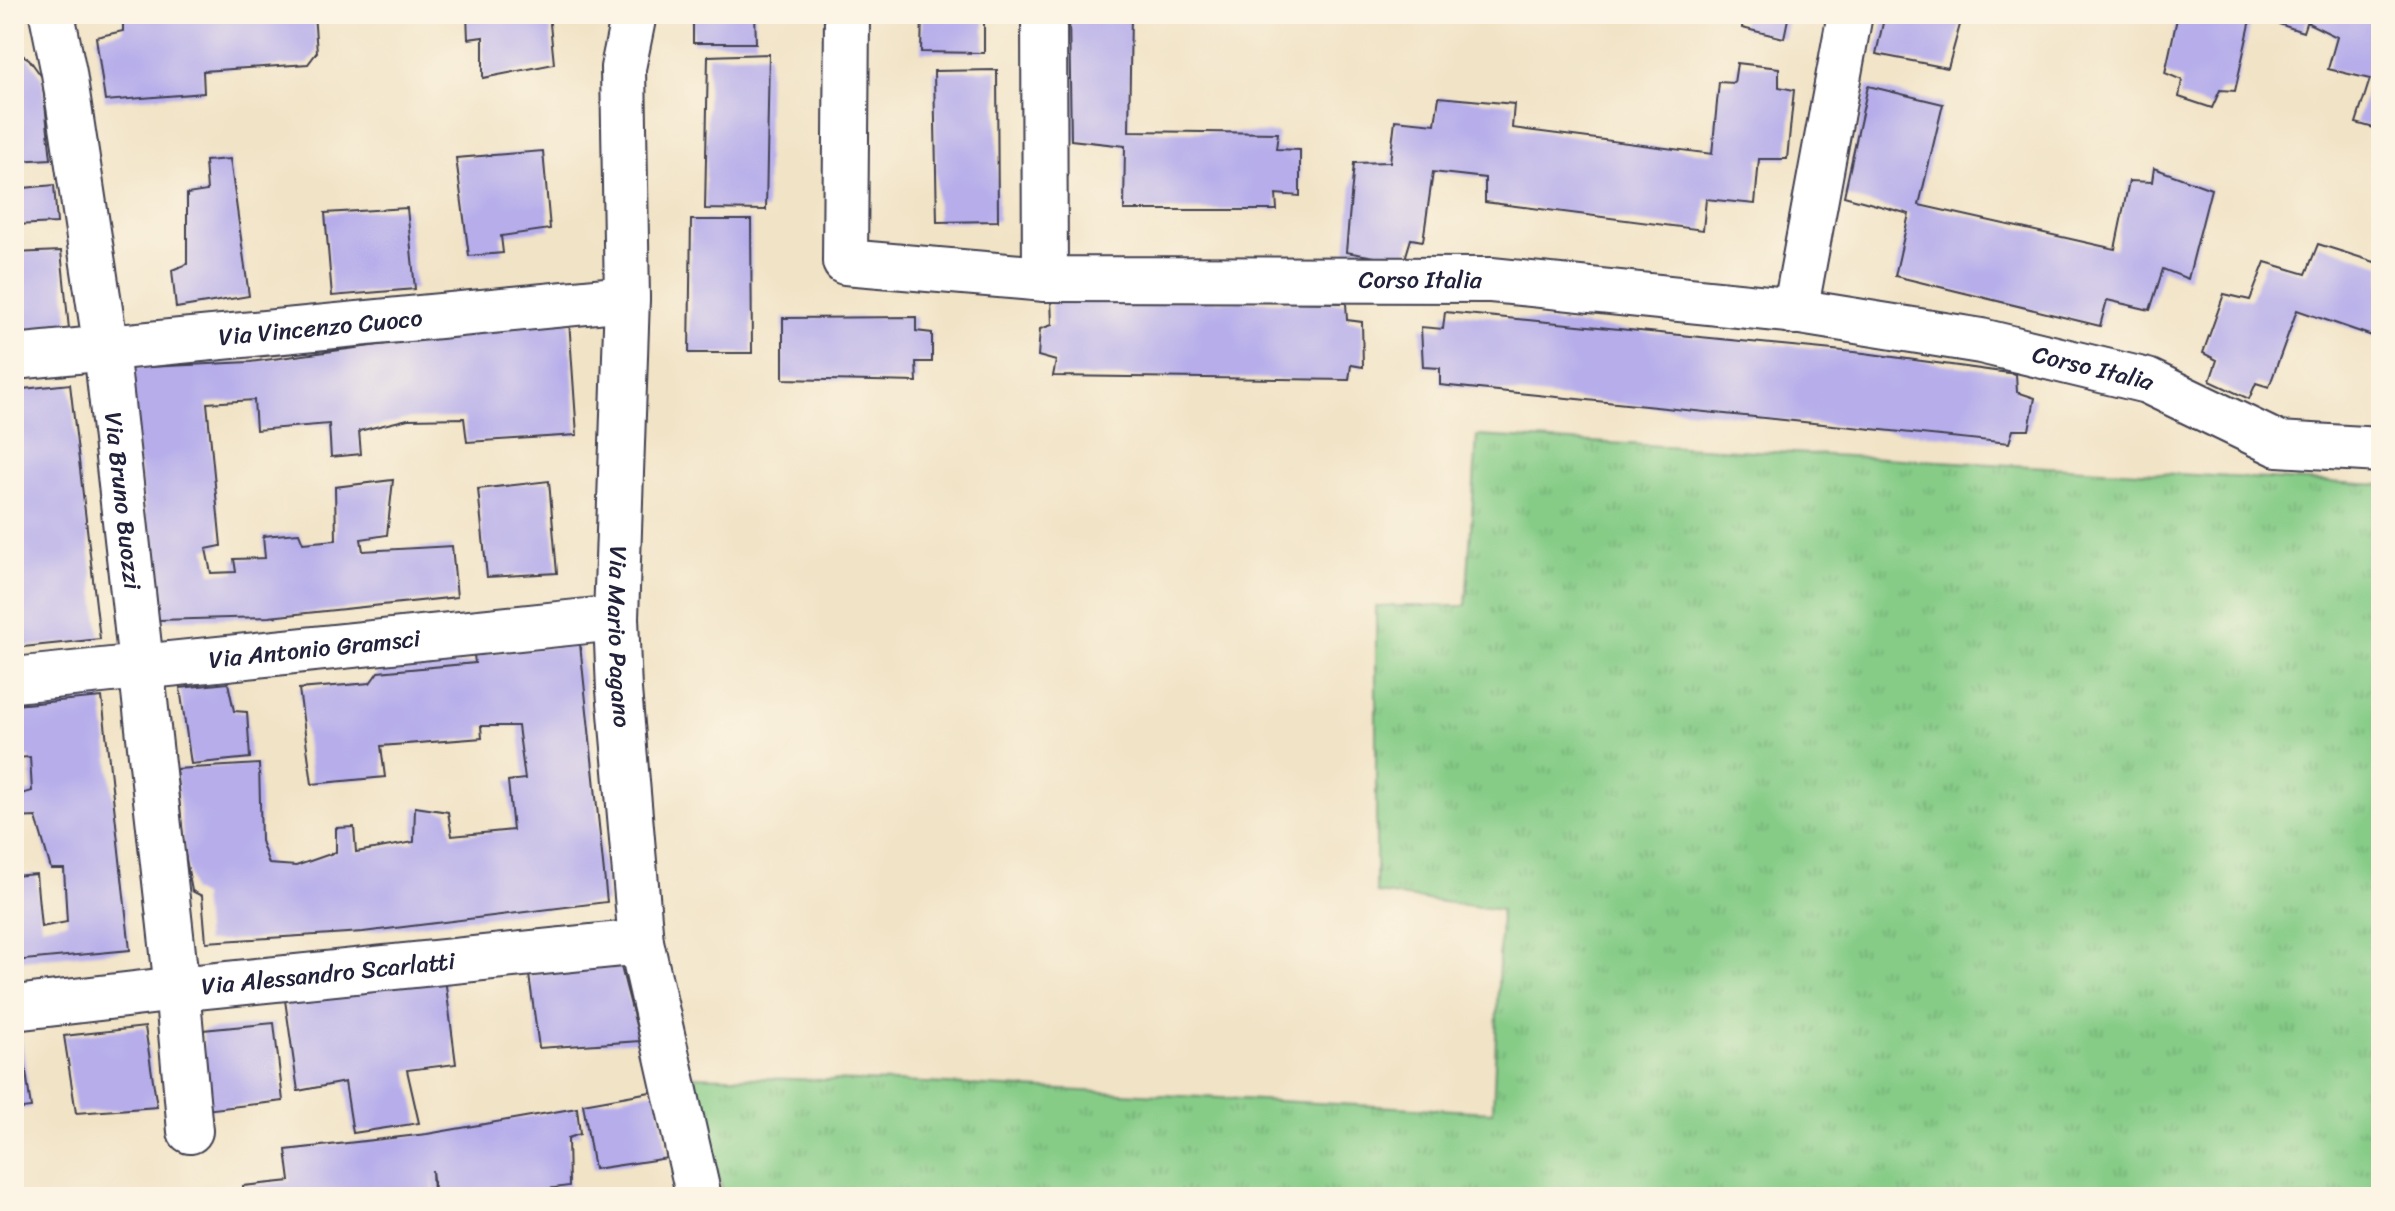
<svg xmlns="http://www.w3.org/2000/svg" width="2395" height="1211" font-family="Sriracha,sans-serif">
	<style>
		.grass { fill: url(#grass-tufts); stroke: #547761; stroke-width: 2 }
		.building { fill: #b6adea }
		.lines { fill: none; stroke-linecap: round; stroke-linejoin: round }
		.minor-casing { stroke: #413f50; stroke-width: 48 }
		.minor { stroke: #fff; stroke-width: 44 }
		.labels { text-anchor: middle; stroke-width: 8; stroke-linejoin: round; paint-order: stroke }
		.street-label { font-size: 24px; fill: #22223b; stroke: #fcf5e5 }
	</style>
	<defs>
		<pattern id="grass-tufts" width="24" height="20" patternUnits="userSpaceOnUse" patternTransform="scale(2)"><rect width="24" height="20" fill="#86cc87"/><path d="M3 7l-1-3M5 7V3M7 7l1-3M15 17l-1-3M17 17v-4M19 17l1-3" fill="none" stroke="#73af75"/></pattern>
	</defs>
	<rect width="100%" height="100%" fill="#fcf5e5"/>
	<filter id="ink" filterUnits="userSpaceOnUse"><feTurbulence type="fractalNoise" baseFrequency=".0125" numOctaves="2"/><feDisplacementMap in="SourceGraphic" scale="16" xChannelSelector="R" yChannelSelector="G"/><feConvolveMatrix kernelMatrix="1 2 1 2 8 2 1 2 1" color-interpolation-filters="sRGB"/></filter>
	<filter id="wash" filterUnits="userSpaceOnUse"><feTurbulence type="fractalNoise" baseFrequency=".006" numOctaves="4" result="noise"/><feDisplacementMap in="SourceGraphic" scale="32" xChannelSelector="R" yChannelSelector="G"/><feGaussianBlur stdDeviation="1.8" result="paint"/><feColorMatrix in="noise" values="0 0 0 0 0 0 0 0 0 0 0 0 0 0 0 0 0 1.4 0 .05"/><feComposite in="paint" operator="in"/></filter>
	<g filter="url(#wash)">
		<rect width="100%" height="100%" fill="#f1e3c6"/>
		<!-- grass -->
		<path class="grass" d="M1477,436L2381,485V1197H724L693,1076L927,1083L1493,1112L1501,910L1376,893V606H1466Z"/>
		<g id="blocks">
			<!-- building -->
			<path class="building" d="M123,14H314L317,52L308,64L203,71L204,93L105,101L96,37L123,31Z
				M467,14H549L554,64L483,78V37L468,39Z
				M693,14H755L756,43H693Z
				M922,14H984V53L921,52Z
				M1069,14H1131L1129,131L1278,133L1276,149L1300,150V196L1276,194L1277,210H1124L1125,146L1071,140Z
				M1743,14H1789L1784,38L1742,28Z
				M1885,14H1963L1948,68L1876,54Z
				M2178,14H2309L2303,32L2252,15L2235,91L2220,90L2212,108L2179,97L2182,80L2165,73Z
				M2311,14H2381V130L2356,123L2370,79L2328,69L2337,37L2308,23Z
				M14,50L29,59L42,77L51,159L14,161Z
				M769,54L766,210L705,209L708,56Z
				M1737,63L1779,68V87L1794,90L1787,159H1759L1755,204L1706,199L1703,230L1485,202V178L1433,172L1423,241L1411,239L1404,262L1346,252L1354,163L1390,162L1395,120L1435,124L1439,97L1514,104L1512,128L1712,154L1719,82L1734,83Z
				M997,70L998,221L937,222L934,71Z
				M1868,86L1943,104L1919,205L2115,249L2129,181L2152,182L2154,168L2211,189L2188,279L2163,269L2150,310L2107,300L2100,326L1895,276L1909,214L1844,196Z
				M543,151L550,229L501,236L503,253L469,256L456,158Z
				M230,159L249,296L176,308L172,270L187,264V194L207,191L205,161Z
				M54,185L57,223L14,225V189Z
				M407,208L415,289L332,296L325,213Z
				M691,220H751L752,353H689Z
				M2318,244L2381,264V339L2297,310L2269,387L2256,383L2249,399L2210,381L2217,360L2203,353L2224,294L2250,300L2265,262L2306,274Z
				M61,251L69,329L14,335V253Z
				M1051,298L1346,303L1347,320L1362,322L1363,367L1351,365L1349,380L1053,376L1056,361L1038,356L1040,329L1052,325Z
				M1445,312L1864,353L2016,374L2017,392L2035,398L2029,430H2013L2009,443L1440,385V368L1423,367L1421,327L1443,329Z
				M916,317V331L932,333V362H916L917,382L783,379V318Z
				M569,320L577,435L467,442L464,418L408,419L359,431L361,454L331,457L329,424L256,430L254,400L207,403L221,546L206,549L211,573L236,572L234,559L265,558L263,536L299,533L303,543L336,540L335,487L393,480L387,535L361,539L363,551L452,546L457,597L269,617L158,620L127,368L250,362Z
				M70,384L100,639L14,648V572L16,571L14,492L21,491L19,461H14V390Z
				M549,481L557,573L487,577L478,489Z
				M580,644L607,902L363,932L206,942L202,896L192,891L184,848L176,769L259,764L261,841L269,864L296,866L336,852V828L354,827L356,852L414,842L415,807L448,812L452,836L513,830L508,781L525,779L518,726H481L482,738L381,746L385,777L312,784L299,689L370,683L378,672L475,663L474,655Z
				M228,683L234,711L247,712L250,758L191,764L180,688Z
				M102,697L130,950L14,961V876L36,874L41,927L67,922L64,869H51L36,817L14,818V796L32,791L30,757L14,758V705Z
				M620,963L640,1041L539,1048L529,975Z
				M445,978L456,1064L407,1070L419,1123L353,1133L345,1082L298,1091L284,993Z
				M274,1023L283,1101L205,1110L203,1030Z
				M145,1027L157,1107L76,1113L64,1036Z
				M21,1035L31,1108L14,1110V1036Z
				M656,1091L668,1158L594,1169L583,1104Z
				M577,1108L580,1134L568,1138L569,1186L491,1197H435L432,1170L433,1195L244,1197L243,1186L290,1181L286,1150L427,1134Z"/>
		</g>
	</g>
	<g filter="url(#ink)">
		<use href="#blocks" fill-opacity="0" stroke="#413f50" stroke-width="2"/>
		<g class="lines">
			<defs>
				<g id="minor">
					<path id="s1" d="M52,14L64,73L106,349L177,989L190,1131"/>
					<path id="s2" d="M634,14L623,68L627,298L616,618L619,690L641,942L699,1197"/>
					<path id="s3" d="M847,14L845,262L1045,279L1491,280L1788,310L1981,341L2147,381L2278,444L2381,450"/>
					<path d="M1044,14L1045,279"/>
					<path d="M1795,312L1850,14"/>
					<path id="s4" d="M14,357L627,298"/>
					<path id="s5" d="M14,680L616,618"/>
					<path id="s6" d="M14,1008L177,989L641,942"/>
				</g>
			</defs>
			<!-- minor casing -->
			<use href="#minor" class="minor-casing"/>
			<!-- minor -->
			<use href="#minor" class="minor"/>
		</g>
	</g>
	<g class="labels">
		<!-- street labels -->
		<g class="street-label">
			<text dy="8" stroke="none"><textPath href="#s3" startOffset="824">Corso Italia</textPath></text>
			<text dy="8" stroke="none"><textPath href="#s4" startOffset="308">Via Vincenzo Cuoco</textPath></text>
			<text dy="8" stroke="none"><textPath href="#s3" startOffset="1504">Corso Italia</textPath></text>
			<text dy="8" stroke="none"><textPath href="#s1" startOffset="492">Via Bruno Buozzi</textPath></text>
			<text dy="8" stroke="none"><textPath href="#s2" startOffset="624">Via Mario Pagano</textPath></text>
			<text dy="8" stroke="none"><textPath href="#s5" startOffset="302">Via Antonio Gramsci</textPath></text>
			<text dy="8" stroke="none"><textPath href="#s6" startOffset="316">Via Alessandro Scarlatti</textPath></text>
		</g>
	</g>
	<!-- margin -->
	<rect width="2395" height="1211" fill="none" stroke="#fcf5e5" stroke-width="48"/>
</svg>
